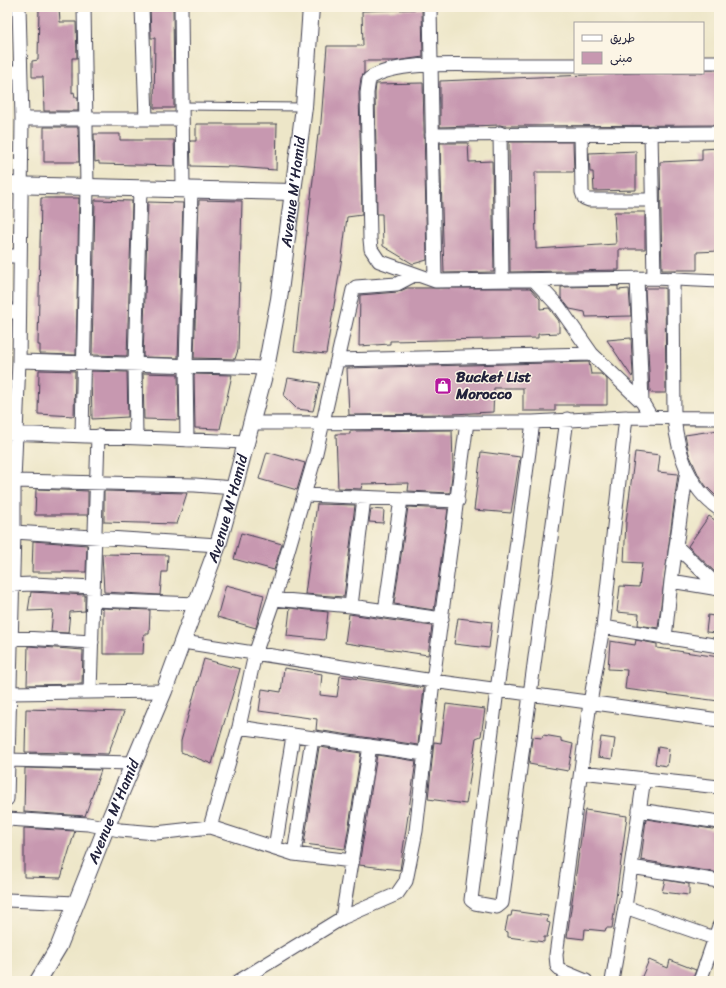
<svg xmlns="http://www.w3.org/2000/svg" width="726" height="988" font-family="Sriracha,'Playpen Sans Arabic',sans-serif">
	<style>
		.building { fill: #c798b0 }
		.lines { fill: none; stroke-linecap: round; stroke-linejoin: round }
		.service-casing { stroke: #403f50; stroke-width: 9 }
		.minor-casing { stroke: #403f50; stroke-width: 15 }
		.tertiary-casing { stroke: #403f50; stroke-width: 18 }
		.service { stroke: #fff; stroke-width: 7 }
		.minor { stroke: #fff; stroke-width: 13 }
		.tertiary { stroke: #fff; stroke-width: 16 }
		.labels { text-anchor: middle; stroke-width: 3; stroke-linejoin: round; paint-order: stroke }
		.street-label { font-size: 15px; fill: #22223b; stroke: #fcf5e5 }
		.poi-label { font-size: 15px; font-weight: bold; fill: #22223b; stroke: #fcf5e5; text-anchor: start }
	</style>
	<rect width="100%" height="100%" fill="#fcf5e5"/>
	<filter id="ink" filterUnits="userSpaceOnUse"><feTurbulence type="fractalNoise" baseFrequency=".025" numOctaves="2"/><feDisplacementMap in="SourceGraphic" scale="8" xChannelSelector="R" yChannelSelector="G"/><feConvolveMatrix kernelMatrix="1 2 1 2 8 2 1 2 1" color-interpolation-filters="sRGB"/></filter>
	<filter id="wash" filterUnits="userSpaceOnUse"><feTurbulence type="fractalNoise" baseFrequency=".012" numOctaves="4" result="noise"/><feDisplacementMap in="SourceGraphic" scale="16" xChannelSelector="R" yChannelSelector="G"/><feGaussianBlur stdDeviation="0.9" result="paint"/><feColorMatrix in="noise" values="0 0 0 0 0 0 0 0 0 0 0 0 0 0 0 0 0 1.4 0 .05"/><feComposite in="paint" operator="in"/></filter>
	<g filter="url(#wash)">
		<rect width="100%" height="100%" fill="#ede6c8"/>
		<g id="blocks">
			<!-- building -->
			<path class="building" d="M39,7H59L60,22H76L77,58H72V93L74,92L75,97H78V111H44L43,77H32V61L38,60Z
				M150,7H173L174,108H154L155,38H151Z
				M422,9L423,57L395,61H364V73L361,78L359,93L362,215L347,217L342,257L326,354L294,351L318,134H320L327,46H363L362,11Z
				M703,70H719V125L504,126L500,125L440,127V81L635,73H703Z
				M423,83L427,260L413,264L383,246L382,214H377L375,93L376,84Z
				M196,124H277L276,170L235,167L191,166L190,141H196Z
				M44,127H78L79,162H44Z
				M94,134H120V140H174L175,166L99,164V161L95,162Z
				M509,142H573L574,172H535L536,249L616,244L614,212H645V249H619V270L510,272Z
				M440,143H468L469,162L492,161L494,272L444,273Z
				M719,148V251L697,252V270H662L660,162L702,160V149Z
				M636,151V190L594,191L593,172H590L589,153Z
				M41,198H79L76,355L40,354V345H38Z
				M95,200L132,201L127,356L92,355Z
				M199,200L242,201L238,350L235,359L194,358Z
				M148,202L183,203L178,358L143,357Z
				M618,286V290L629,289L631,316L586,317L585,312L570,309L561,298V287Z
				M407,288H530L540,299V309L549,308L559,321V333L538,334V338L390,341V344L359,346L360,295L398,292Z
				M645,288H665L666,393H651L650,392Z
				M631,338L633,374L632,377L607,340Z
				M589,362L591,374H601L607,379V405H555V411H523V388H494L493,412L452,414L349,415L347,368Z
				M39,370L75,371L74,416L38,414Z
				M91,371L127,372L128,417L92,419Z
				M143,373L178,374L179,420L144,419Z
				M194,374L232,375L220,429L195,428Z
				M288,378L320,383L313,411L297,409L284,396Z
				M452,430L453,467L450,493L408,491L409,483L362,484L361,489L338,488L336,434H350V431Z
				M719,430V499L706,486L699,476L689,454L685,435Z
				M267,452L305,463L297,490L259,479Z
				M481,452L520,457L511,513L474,510Z
				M635,452L660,455L658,472L678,474L658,628L638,625L639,614L617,612L620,586L639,587L642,563L624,562L626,522Z
				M36,489L88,491V515H35Z
				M104,491L187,493L177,524L104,522Z
				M317,504L355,505L344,597L305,594Z
				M408,507L448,509L434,610L394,604Z
				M371,509L384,510L383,523L369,522Z
				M709,516L719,523V576L688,546Z
				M241,533L282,544L274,570L234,559Z
				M33,541L87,545L86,572H32Z
				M102,554L168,555L167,572H162L160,595L104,592Z
				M226,585L264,595L256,628L217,617Z
				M31,592L85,595V611L70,612L68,633L51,632L53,610L28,611Z
				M101,608L150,610L149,634H144L143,654H103V609Z
				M290,608L328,612L325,640L287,636Z
				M349,614L432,626L428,655L345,643Z
				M708,615L719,617L717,633L706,632Z
				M458,618L492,622L489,648L454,644Z
				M636,640L657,644V648L719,657V701L625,689L627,670L608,669L610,641L635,645Z
				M28,646L83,650L82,684L27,685Z
				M204,659L240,669L212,764L181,752V741Z
				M284,668L322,674L320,695L337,697L340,676L424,688L418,745L316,730L317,719L259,711L262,689L281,692Z
				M446,704L485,709L481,736L476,738L466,804L428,799L434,742L441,743Z
				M26,709L124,712L108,754L25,752Z
				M543,735L561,738V741L573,744L568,771L529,764L532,737L542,738Z
				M601,737L615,739L612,759L598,757Z
				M319,747L361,753L345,849L304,844Z
				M658,747L669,749L667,766L655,764Z
				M377,755L416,761L400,870L359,865Z
				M25,768L101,770L85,816L24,812Z
				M585,810L627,816L612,928H606L605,931L585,929L584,939L567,937Z
				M646,819L719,830V873L641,860Z
				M24,828L75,831L61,878L24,877Z
				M665,880L689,884V895L662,892Z
				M512,911L548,916L547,922L550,923L547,937H544V942L508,937V932L505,931L508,916H511Z
				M649,960L668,968L670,960L696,970L692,981H640Z"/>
		</g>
	</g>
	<g filter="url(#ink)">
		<use href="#blocks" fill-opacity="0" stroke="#403f50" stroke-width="1"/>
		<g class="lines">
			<defs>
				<path id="service" d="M182,106L304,107"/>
				<path id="minor" d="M142,7L146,118
					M181,7L183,190
					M430,7L435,281
					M703,62H719
					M575,65C549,65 524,65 498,65C466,65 395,60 369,79L367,93L370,239L371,249L379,261L435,281L654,278L719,281
					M7,72H20
					M22,119H182
					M500,133L502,280
					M651,133L654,278
					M581,134L582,192L584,198L589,200H652
					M432,135L719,133
					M7,256H20
					M637,278L642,402
					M673,278L674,418C678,452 688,488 719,509
					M534,280L559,307L592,354L642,402L651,417
					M7,312H19
					M337,360L592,354
					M19,361L266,368
					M533,422L497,690L471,900L475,903L497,907L502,903L567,419
					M252,423L533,422L626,417L719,418
					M7,433L247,442
					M82,436L87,187L84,7
					M136,438L135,365L140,189
					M187,440L186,366L191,190
					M687,470L671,581L719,589
					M14,481L195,485L234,488
					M304,495L458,501
					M14,532L218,545
					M676,546L719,587
					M7,585L33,584L93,587
					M274,599L351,606L442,619
					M93,600L197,604
					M351,606L364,498
					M385,611L401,499
					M603,627L719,646
					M7,637L92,642
					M665,638L671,581
					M183,642L433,681L719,720
					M90,692L98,436
					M7,693L164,691
					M239,727L424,754
					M7,760L133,763
					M581,772L719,787
					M7,799L14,532V481L19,361L22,119L19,7
					M639,810L719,822
					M7,819L88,824L120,830L156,833L210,827L294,854L352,861
					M210,827L239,727L255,654L274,599L315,457L353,290L356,287L397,284L414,275
					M275,848L293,736
					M294,854L312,739
					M631,867L719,881
					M7,900L76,903
					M625,907L714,938
					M342,918L370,746
					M239,981L342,918L397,894L406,881L416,831L433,681L467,422
					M586,981L562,971L557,966L556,955L590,703L603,627L626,417
					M612,981L625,907L644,778
					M700,981L719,926"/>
				<g id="tertiary">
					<path d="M7,185L293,192"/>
					<path id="s1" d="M38,981L59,946L106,828L164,691L218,545L234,488L266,368L279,299L304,107L311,7"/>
				</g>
			</defs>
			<!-- service casing -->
			<use href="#service" class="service-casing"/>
			<!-- minor casing -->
			<use href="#minor" class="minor-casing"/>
			<!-- tertiary casing -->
			<use href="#tertiary" class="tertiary-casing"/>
			<!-- service -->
			<use href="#service" class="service"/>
			<!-- minor -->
			<use href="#minor" class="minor"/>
			<!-- tertiary -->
			<use href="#tertiary" class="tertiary"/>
		</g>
	</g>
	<!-- icons -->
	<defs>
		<symbol id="shop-square" viewBox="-11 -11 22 22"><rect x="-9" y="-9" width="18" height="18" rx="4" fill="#b5179e" stroke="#fcf5e5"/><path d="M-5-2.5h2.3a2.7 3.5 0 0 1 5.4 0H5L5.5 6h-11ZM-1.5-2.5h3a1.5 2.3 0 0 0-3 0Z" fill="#fff"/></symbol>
	</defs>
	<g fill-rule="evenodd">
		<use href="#shop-square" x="433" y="376" width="20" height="20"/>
	</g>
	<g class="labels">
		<!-- street labels -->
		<g class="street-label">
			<text dy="5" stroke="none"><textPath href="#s1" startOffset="834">Avenue M'Hamid</textPath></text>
			<text dy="5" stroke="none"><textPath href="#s1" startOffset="510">Avenue M'Hamid</textPath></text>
			<text dy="5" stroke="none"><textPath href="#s1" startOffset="186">Avenue M'Hamid</textPath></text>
		</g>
		<!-- poi labels -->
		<g class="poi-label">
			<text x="456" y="382">Bucket List<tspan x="456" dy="17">Morocco</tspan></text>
		</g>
	</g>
	<!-- margin -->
	<rect width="726" height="988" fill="none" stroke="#fcf5e5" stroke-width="24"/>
	<!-- legend -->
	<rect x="574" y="22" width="130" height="52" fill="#fcf5e5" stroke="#a5a1a1"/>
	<rect x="582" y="35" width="20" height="6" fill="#ffffff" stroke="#a5a1a1"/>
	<text x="610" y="42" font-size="12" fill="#22223b">طريق</text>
	<rect x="582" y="52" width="20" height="12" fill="#c798b0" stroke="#a5a1a1"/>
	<text x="610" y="62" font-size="12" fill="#22223b">مبنى</text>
</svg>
